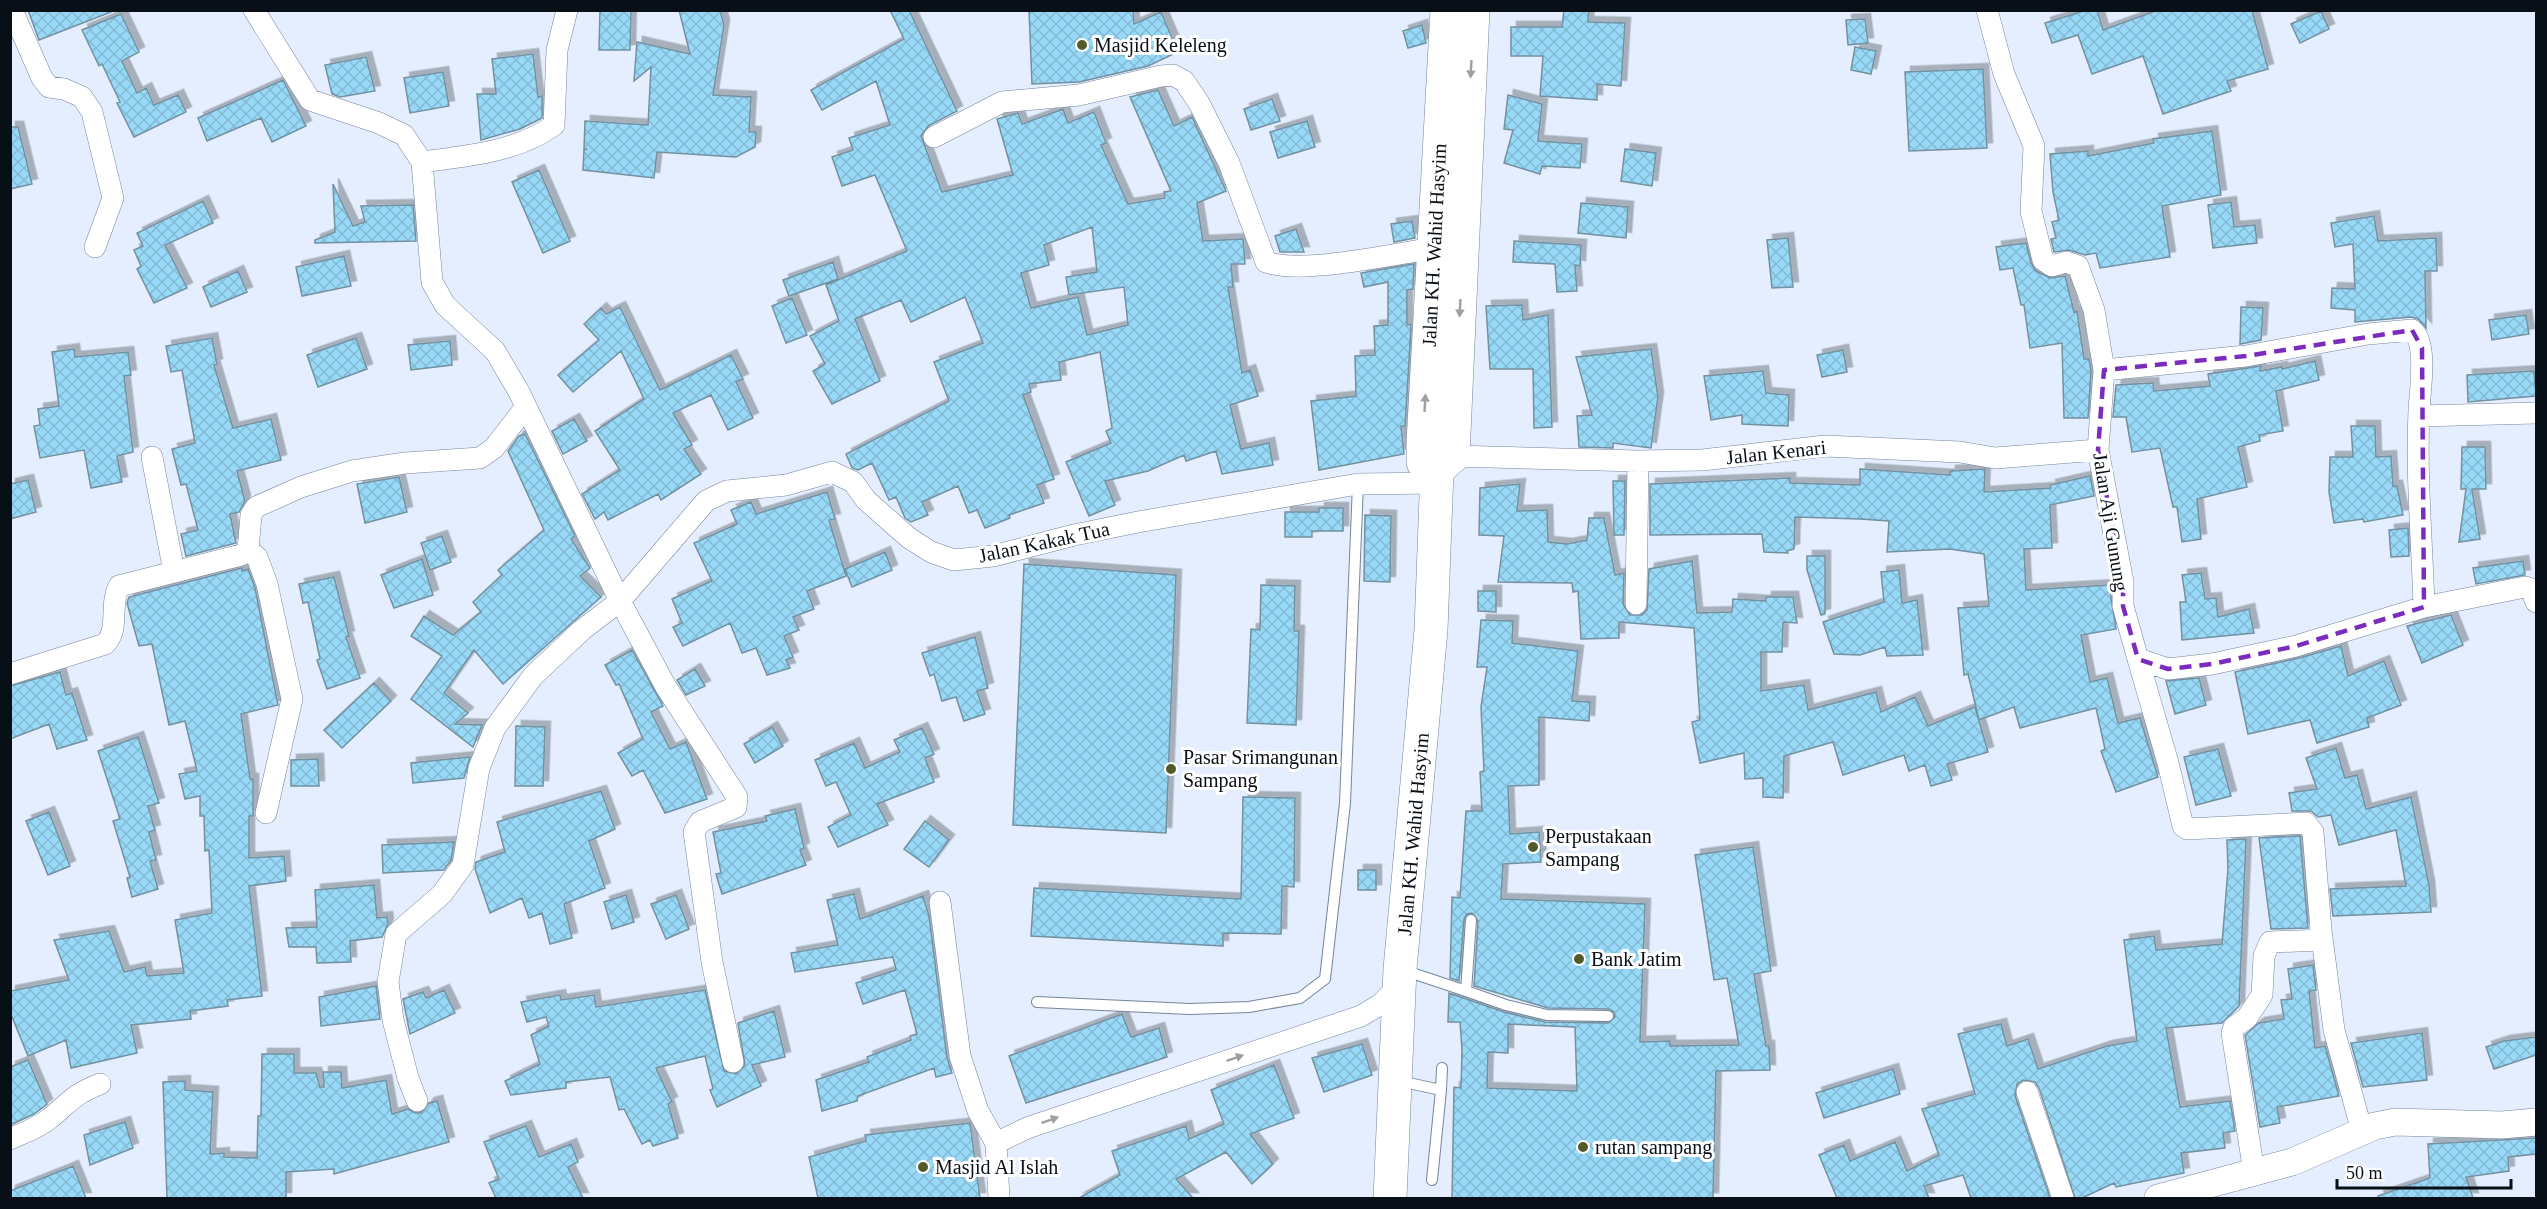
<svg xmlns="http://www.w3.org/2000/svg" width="2547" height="1209" font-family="'Times New Roman',serif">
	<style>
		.building { fill: url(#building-cross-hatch); stroke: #7391a0; stroke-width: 1.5; fill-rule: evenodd; filter: url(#shadow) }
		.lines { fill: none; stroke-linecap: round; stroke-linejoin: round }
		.service-casing { stroke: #75859c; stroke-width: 12 }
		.minor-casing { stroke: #75859c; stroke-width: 22 }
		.tertiary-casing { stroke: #75859c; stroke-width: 28 }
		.trunk-casing { stroke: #75859c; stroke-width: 34 }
		.service { stroke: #fff; stroke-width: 10 }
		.minor { stroke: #fff; stroke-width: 21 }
		.tertiary { stroke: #fff; stroke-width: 27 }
		.trunk { stroke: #fff; stroke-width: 33 }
		.oneway { fill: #9d9fa2 }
		.marked { fill: none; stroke: #7b2cbf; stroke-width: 4.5; stroke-dasharray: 12 8; stroke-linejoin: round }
		.poi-dot { fill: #535a29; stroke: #fff; stroke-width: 2 }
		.labels { text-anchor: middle; stroke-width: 6; stroke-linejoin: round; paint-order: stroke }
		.poi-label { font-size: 20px; fill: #090f17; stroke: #fff; text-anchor: start }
		.street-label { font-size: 20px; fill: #090f17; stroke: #fff }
	</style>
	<defs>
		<pattern id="building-cross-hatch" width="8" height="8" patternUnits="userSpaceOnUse" patternTransform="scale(1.5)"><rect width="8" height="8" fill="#99d9f8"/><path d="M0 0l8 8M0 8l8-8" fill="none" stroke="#82b9d4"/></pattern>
		<filter id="shadow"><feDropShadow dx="5.5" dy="-5.5" stdDeviation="0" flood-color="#0004"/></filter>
	</defs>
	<rect width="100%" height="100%" fill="#e4eefe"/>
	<!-- building -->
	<path class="building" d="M28,10H111V12L39,40Z
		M600,10H631L630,50H599Z
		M679,10H720L724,25L713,95L751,97L749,132H756L755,147L736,157L657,152L654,178L583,170L584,150L587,149H584L585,121L648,125L651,67L634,81L637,42L690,54Z
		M890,10H909L957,111L928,126L921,136L942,192L1013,175L997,119L1018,113L1022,124L1063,109L1068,123L1094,112L1106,143L1101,145L1128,204L1165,198L1164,192L1171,191L1130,97L1158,90L1174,126L1192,117L1226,191L1197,203L1203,241L1243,239L1245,264H1231L1233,287H1228L1242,373L1250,370L1258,396L1230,405L1241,449L1269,443L1273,465L1222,474L1216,451L1186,461L1184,455L1148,471L1105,481L1115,505L1089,516L1066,462L1111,443L1106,431L1112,428L1100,352L1059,362L1061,380L1029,384L1031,392L1023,395L1054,479L1037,485L1044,503L1009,515L1010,518L985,528L977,510L969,513L958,486L922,502L928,515L911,522L905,518L896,497L889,500L872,463L858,470L852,468L846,454L949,401L934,362L983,343L965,297L911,322L901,300L855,319L880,381L832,404L813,371L825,364L810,336L839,321L826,285L907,251L875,175L842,186L832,157L853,150L849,138L890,125L876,81L822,110L811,90L904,39ZM1092,227L1097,272L1066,277L1069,295L1124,287L1128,325L1087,335L1078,297L1031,308L1021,273L1049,265L1044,245Z
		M1029,10H1133L1134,24L1161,12L1178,52L1148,66L1079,82L1032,84Z
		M1564,10H1589L1588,22L1625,23L1621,86L1597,84V100L1540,96L1543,56H1511V27H1562Z
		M2087,10H2097L2103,30L2158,10H2252L2268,69L2227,81L2231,91L2163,114L2143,56L2092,74L2078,35L2052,43L2045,23Z
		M2321,11L2329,29L2300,43L2291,24Z
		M121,14L139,52L122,61L137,93L146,88L154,105L178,95L186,112L134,137L117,103L120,102L102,64L99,66L82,30Z
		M1865,19L1868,43L1848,45L1846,20Z
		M1422,25L1426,43L1408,48L1403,31Z
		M1855,47L1876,51L1871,74L1851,70Z
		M533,54L538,97L542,96V118L520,129L481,140L477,94H496L492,59Z
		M366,57L375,91L340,97L332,94L325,65Z
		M1983,69L1987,148L1909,151L1905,72Z
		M443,72L449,106L410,113L404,78Z
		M283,80L306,126L272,142L261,118L207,141L198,118Z
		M1508,95L1542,104L1538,141L1582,144L1580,168L1542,166L1540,174L1504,163L1513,130L1504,129Z
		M1272,99L1280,121L1251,130L1244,109Z
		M1307,121L1315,147L1278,158L1270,132Z
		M10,127H18L32,184L10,189Z
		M2212,131L2221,195L2162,206L2170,257L2100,268L2096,253L2085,255L2069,250L2054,252L2051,239L2056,238L2052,222L2059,220L2053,192L2050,154L2088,151V156L2154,143L2153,139Z
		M1625,149L1656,153L1652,186L1621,181Z
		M539,170L570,241L543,253L512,182Z
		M333,184L353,226L365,222L361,206L413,205L416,241L315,243V240L335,232Z
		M203,201L213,223L165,245L187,288L154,303L137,269L141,266L134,250L143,246L137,233Z
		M2231,202L2234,227L2255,225L2257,243L2213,248L2208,205Z
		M1581,203L1628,207L1626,238L1578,233Z
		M2374,216L2378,241L2436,238L2437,271H2425L2426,328L2418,319L2411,317L2355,322V310L2331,308L2332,288L2355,289L2353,244L2335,247L2331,223Z
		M1412,221L1415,238L1394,242L1391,224Z
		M1296,229L1304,252H1280L1275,236Z
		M1788,238L1793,287L1772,288L1767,240Z
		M1514,241L1581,245L1580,266L1575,265L1577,291L1557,292L1555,264L1513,262Z
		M2026,243L2031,263L2036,271L2050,278L2065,276L2074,312L2077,311L2084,359H2089L2091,371L2088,418H2064L2062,343L2030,348L2024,305H2021L2013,268L2000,270L1996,247Z
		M344,256L351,286L302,296L296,267Z
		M833,262L838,279L789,296L783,280Z
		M1414,264L1413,289L1407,290V325L1410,324L1411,328L1405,426H1401L1404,454L1319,470L1311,401L1356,396L1355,356L1375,355L1374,326L1388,325V282L1364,287L1361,273Z
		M238,271L247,292L211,307L203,287Z
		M792,298L807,335L786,343L772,306Z
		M1522,305L1523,320L1548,315L1552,427L1534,428L1533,369H1490L1486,306Z
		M620,307L660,390L731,355L743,379L736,382L753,418L728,430L711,395L673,413L692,445L684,449L701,474L661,500L658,494L608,520L604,512L595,519L582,494L620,470L595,431L644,399L621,351L573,392L558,375L599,340L584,324L601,308L606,314Z
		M2241,307L2263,308L2261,340L2240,344Z
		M2526,315L2529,334L2492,340L2489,320Z
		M212,338L217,364L214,365L233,428L271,419L281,460L237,471L245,501L239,512L230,514L236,543L186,556L181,534L198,530L186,484L181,485L172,449L195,443L182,370L171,372L166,346Z
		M356,338L367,369L318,387L307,355Z
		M450,341L452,365L411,370L408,345Z
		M74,349L75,357L128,352L131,375L124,376L133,452L117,456L122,482L91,488L84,450L40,458L34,426L40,425L38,409L59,406L52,352Z
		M1651,349L1658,397L1651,448L1613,443V448L1579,447L1577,416L1592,415L1576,357Z
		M1843,350L1847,372L1822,377L1817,355Z
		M2315,361L2319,380L2276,391L2283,431L2259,435L2260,441L2238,447L2247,487L2197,499L2201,539L2182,542L2177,507H2173L2160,448L2132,452L2126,417H2113L2116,385L2153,383L2154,391L2210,386L2208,374L2261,366L2260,371L2282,367V369Z
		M1763,371L1766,393L1789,395L1788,426L1742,424V415L1711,420L1704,376Z
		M2534,371L2536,396L2468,402L2467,375Z
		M574,419L587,441L563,454L552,431Z
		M2351,426H2375L2376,457L2391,456L2393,486H2397L2403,515L2364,522L2363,519L2334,523L2329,492L2330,457H2353Z
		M525,434L575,536L571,539L590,568L580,576L601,597L503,684L474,650L444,693L468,713L455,724L482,725L473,747L411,699L442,656L411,636L424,616L453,635L481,612L473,602L502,575L498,570L544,530L508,451L519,436Z
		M2462,447H2485L2486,489H2472L2480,539L2459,542L2466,489H2461Z
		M1860,469L1950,475V471L1985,469L1984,492L2051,488L2050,485L2090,476L2094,496L2050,505L2052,548L2024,549L2026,590L2109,585L2116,629L2081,635L2090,682L2107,678L2118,723L2140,718L2158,777L2116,792L2101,751L2105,749L2096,708L2020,728L2014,707L1979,720L1968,674L1964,675L1958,608L1989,606L1984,554L1950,549L1887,552L1889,521L1860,519L1795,517L1794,549L1787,551L1788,553L1764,552L1762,534L1650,535V484L1790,478V483L1860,485Z
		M399,477L407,512L365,523L357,484Z
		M28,480L36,512L10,519V484Z
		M1613,481H1625L1624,535H1614Z
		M1520,484L1517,511L1547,510L1548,542L1567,544L1587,540L1589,518H1604L1615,575L1624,573L1623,604L1630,615H1642L1647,610L1649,569L1692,561L1697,613L1732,612L1733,599L1766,601V597H1793L1797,623L1783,622L1782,652H1761V691L1804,685L1808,710L1876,692L1881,712L1915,697L1928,726L1975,707L1988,752L1947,764L1952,780L1931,786L1925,765L1909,771L1904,755L1843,775L1833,742L1784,756L1783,798L1763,797V778L1745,779L1744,753L1700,763L1692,722L1700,720L1694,628L1619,622V638L1581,639L1578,591L1573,592L1572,583L1498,582L1504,536L1479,535L1480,488Z
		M827,492L835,519L829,520L846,576L807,591L814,609L793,617L799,630L784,636L793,657L786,660L790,668L767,675L756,648L742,653L730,623L683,646L673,627L682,623L672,599L712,581L694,543L737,524L731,510L751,502L756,514Z
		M1319,508H1343V531H1312V537H1285V512H1319Z
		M1365,515L1391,516L1390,582L1364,581Z
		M2408,528L2409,556L2391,557L2389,530Z
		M442,536L451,562L430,570L421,543Z
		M885,552L892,570L852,587L845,569Z
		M1807,556H1825V614L1821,615L1807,570Z
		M422,559L433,595L394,608L381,575Z
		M2523,561L2525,575L2476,584L2473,568Z
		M1024,564L1176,575L1166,833L1013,825Z
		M242,568V571L248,569L255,588L278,705L241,714L250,779H253V816H249V858L284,856L286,881L249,886L262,996L227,1000L228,1006L190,1011L191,1019L131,1025L137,1053L71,1068L66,1040L28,1056L10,1012V991L69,980L54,940L109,931L124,972L145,967L147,976L184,973L175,920L212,913L209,850L205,851L204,816H200V796L185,799L179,774L197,771L185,721L169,725L152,644L139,646L127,603L129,597Z
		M1899,570L1902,603L1917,600L1923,655L1887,656L1885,647L1860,655L1834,654L1823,622L1884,602L1881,572Z
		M2201,573L2205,599L2216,598L2218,617L2249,609L2254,633L2182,640L2180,602H2186L2182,575Z
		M334,577L349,636L346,637L360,678L327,689L317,660L320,659L308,602L303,603L299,584Z
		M1261,585L1295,586L1294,631H1299L1296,725L1247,723L1251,629L1260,630Z
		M1478,591H1496V612L1478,611Z
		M2451,615L2463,645L2422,663L2407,626Z
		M1481,620L1513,621L1512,643L1578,651L1572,701L1590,702L1589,721L1539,717V785L1508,786L1510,834L1539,832L1541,862L1503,864L1501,899L1645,904L1640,1042L1670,1041V1046L1739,1045L1727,978L1714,980L1695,855L1753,847L1771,971L1754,974L1766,1046H1769L1770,1070L1716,1071L1713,1198H1452L1454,1087L1461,1088L1462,1050L1460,1022H1448L1449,993L1504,1012L1545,1022L1608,1023L1615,1017L1614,1012L1609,1009L1548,1008L1474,986L1478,921L1472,913L1467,914L1464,919L1459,981L1450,978L1452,897L1460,898L1466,811H1482L1480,772L1484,771L1481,707L1487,667H1477ZM1508,1024L1575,1027L1577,1091L1487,1088L1488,1052L1508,1053Z
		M975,637L988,688L977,691L985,714L964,721L956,697L942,701L934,674L930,676L922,653Z
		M2341,646L2348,676L2384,661L2401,705L2367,718L2369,727L2317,743L2310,720L2248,734L2235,672L2299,658Z
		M632,650L663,706L651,712L670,749L686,742L707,799L665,813L643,770L632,776L618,753L643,739L619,684L616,685L605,665Z
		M695,669L705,686L686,695L677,680Z
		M60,672L66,695L72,693L87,740L57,749L49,724L10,739V686Z
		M2199,678L2206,705L2175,714L2166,681Z
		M374,683L391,701L342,748L324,730Z
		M516,726L545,727L543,786H515Z
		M772,727L783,746L755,763L744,744Z
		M922,728L934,754L925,758L934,782L877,804L888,825L838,847L828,827L851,815L836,782L826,786L815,760L854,743L865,768L900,752L894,740Z
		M138,737L159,803L148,806L155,830L149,832L156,860L150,861L158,889L132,897L127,878L130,877L113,821L120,819L98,751Z
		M2336,748L2345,778L2357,775L2366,809L2411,797L2429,885L2431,912L2333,916L2330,889L2406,886L2396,830L2339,845L2331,815L2318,817L2311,811H2292L2289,793L2317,789L2306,758Z
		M2218,749L2231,796L2196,805L2184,757Z
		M470,757L464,778L413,783L411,763Z
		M318,759L319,786H291V760Z
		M601,791L615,829L589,841L605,888L564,904L572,938L550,944L542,913L529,918L522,898L490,913L475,869L476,862L505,852L497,822Z
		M1243,797L1295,798L1294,887L1282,886L1281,934L1223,933V946L1031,936L1034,888L1241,899Z
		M795,809L804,848L800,850L806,865L722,894L716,874L721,873L713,832L767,821L765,816Z
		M49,812L70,866L48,875L26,821Z
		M925,821L949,840L929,867L904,849Z
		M2300,836L2308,928L2271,929L2259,838Z
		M2246,839L2239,1006L2222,1023L2166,1028L2180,1107L2230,1101L2235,1131L2223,1133L2225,1148L2181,1153L2184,1173L2116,1187L2114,1183L2082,1198H2075L2039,1088L2035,1082L2023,1080L2017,1084L2015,1096L2050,1198H1971L1963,1175L1924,1186L1929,1198H1837L1819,1155L1844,1145L1850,1161L1895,1142L1907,1171L1939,1155L1922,1109L1975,1094L1958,1034L2001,1024L2007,1046L2028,1039L2038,1069L2107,1046L2137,1041L2124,940L2154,936L2156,950L2222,944L2228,869L2227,840Z
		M454,842L451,860L444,870L383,873L382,845Z
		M1358,870H1376V890H1358Z
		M374,885L377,918L387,917L388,924L382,937L350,941L351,962L317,963L316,947H289L286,928L317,927L315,890Z
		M854,894L860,919L923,896L929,916L947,1058L952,1073L936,1077L934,1068L858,1096L857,1101L822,1111L816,1080L869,1062L867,1057L911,1040L910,1036L917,1034L905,990L863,1004L856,983L896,970L893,957L795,972L791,953L838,945L827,900Z
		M626,895L634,922L612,929L604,902Z
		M676,895L689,929L666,939L651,904Z
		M2313,965L2316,990L2309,991L2315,1048L2325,1046L2339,1096L2277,1107L2280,1123L2260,1127L2245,1035L2259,1023L2284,1019L2281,1000L2292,999L2288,969Z
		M376,986L380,1019L321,1026L319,997Z
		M444,990L455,1013L410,1034L403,999L423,992L426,998Z
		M705,990L724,1071L736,1074L745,1065L738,1023L774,1011L785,1057L752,1065L761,1086L717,1107L710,1090L713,1089L705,1056L656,1068L672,1102L668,1104L678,1138L653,1146L650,1140L642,1144L624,1109L619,1110L610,1077L566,1082V1088L511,1095L505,1081L540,1064L531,1035L549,1026L546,1017L527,1022L521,1002L560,995L561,1000L594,995L596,1007Z
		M1122,1014L1131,1037L1159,1028L1167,1057L1026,1103L1009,1056Z
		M2422,1033L2427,1080L2363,1087L2351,1043Z
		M2536,1037V1055L2494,1069L2486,1047L2504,1041Z
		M1362,1044L1372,1075L1324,1092L1312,1058Z
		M262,1054H294V1073H316L320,1087H324L323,1072H341L342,1088L386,1080L392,1114L408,1109L415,1113H421L429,1103L437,1101L449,1142L334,1174V1169L286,1172V1198H167L163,1082L185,1081V1090L213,1092L210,1154L224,1153V1157L257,1158L258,1116H261Z
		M28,1060L47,1104L34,1114L10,1125V1067Z
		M1274,1065L1294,1118L1250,1134L1273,1164L1252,1184L1226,1152L1176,1179L1193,1198H1079L1120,1175L1112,1151L1186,1126L1189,1139L1224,1124L1211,1090Z
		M1893,1069L1900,1094L1824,1118L1816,1093Z
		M125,1122L133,1148L90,1165L84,1135Z
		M970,1123L980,1198H818L809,1157L866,1141L865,1135Z
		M526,1126L539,1157L571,1144L578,1162L568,1167L583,1198H496L489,1183L499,1179L484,1142Z
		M2536,1138V1154L2508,1157L2509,1171L2466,1177L2473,1198H2379L2378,1196L2430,1178L2428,1144Z
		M73,1166L86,1198H10V1191Z"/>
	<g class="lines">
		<defs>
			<path id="service" d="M1403,970L1466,991L1471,920
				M1466,991L1506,1005L1547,1015L1608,1016
				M1037,1002L1190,1009L1249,1007L1300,998L1325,979L1345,803L1358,484
				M1399,1081L1441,1090L1432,1180
				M1441,1090L1442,1068"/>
			<path id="minor" d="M12,10L42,78L49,87L64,89L82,97L92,112L113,198L95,247
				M254,10L310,100L379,123L404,135L422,162L432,282L445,305L495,351L519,392L620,601L706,501L727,491L786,485L832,472L853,482L866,500L909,538L931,552L954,560L993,556L1074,535L1138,522L1358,484L1437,483
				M1987,10L2004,74L2034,146L2031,211L2043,260L2052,266L2066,262L2078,266L2094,310L2104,370L2098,450L2123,582V606L2138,659L2168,669L2212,664L2296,646L2424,607L2525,587L2531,589L2536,602
				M934,137L1002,102L1079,95L1161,76L1173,75L1184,81L1199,103L1229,163L1266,262C1301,275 1394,254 1435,248L1446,249
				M422,162C466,156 518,152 554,125L557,50L567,10
				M2104,370L2246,356L2368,334L2412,330C2428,343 2420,390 2419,410C2416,475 2422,542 2424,607
				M2419,416L2536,413
				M1453,456L1638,461L1702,460L1825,446L1960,452L1995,458L2098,450
				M152,457L174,572
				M248,550L257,557L267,584L292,699L266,813
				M1636,604L1638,461
				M2138,659L2168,763L2183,826L2187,829L2306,823L2313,832L2321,930L2334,1030L2362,1131
				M10,674L105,644C120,630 109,605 119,586L241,555L248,550L251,515L256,507L301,487L352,471L405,463L480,458L494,448L525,408
				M940,902L960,1056L978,1111L996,1143L999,1198
				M2027,1092L2063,1198
				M417,1101L408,1078L393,1020L388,982L396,934L442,894L463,865L479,768L495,728L533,676L582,630L620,601L666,687L737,797L736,807L700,822L694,832L712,962L733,1062
				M10,1139C23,1133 38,1128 49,1119C70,1102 72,1095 100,1084
				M996,1143L1027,1128L1361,1016L1381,1004L1400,984
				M2254,1172L2232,1033L2234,1027L2247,1018L2262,995L2264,956L2270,942L2322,940"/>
			<path id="tertiary" d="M2158,1198L2292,1162L2375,1126L2395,1122L2502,1125L2536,1122"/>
			<path id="trunk" d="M1437,470L1423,462V443L1447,10
				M1390,1198L1400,969L1431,630L1437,470L1453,456L1473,10"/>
		</defs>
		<!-- service casing -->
		<use href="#service" class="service-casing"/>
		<!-- minor casing -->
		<use href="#minor" class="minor-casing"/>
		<!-- tertiary casing -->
		<use href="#tertiary" class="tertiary-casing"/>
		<!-- trunk casing -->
		<use href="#trunk" class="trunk-casing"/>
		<!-- service -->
		<use href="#service" class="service"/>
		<!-- minor -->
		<use href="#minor" class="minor"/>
		<!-- tertiary -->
		<use href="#tertiary" class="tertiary"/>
		<!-- trunk -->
		<use href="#trunk" class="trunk"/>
	</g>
	<!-- one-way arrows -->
	<defs><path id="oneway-solid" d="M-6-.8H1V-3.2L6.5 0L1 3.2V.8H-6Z" transform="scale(1.5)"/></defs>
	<g class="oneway">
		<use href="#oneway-solid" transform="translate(1471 69) rotate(93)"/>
		<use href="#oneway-solid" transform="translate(1460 308) rotate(93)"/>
		<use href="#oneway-solid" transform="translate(1425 403) rotate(-87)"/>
		<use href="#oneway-solid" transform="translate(1235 1058) rotate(-19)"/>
		<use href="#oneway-solid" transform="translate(1050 1120) rotate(-19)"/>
	</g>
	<!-- marked area -->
	<path class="marked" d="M2412,330L2422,348L2424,607L2296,646L2212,664L2168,669L2138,659L2123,606V582L2098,450L2104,370L2246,356Z"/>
	<!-- markers -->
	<g class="poi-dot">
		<circle cx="1082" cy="45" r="6"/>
		<circle cx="1171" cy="769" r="6"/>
		<circle cx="1533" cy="847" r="6"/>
		<circle cx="1579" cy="959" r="6"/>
		<circle cx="1583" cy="1147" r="6"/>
		<circle cx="923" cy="1167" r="6"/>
	</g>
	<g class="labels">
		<!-- poi labels -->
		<g class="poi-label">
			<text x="1094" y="52">Masjid Keleleng</text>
			<text x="1183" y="764">Pasar Srimangunan<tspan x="1183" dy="23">Sampang</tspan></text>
			<text x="1545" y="843">Perpustakaan<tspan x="1545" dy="23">Sampang</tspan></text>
			<text x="1591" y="966">Bank Jatim</text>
			<text x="1595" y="1154">rutan sampang</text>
			<text x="935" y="1174">Masjid Al Islah</text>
		</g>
		<!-- street labels -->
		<g class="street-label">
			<text transform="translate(1434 245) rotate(-87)" y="7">Jalan KH. Wahid Hasyim</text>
			<text transform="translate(1776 452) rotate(-6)" y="7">Jalan Kenari</text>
			<text transform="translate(2111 522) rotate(81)" y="7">Jalan Aji Gunung</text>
			<text transform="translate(1044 542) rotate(-12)" y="7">Jalan Kakak Tua</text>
			<text transform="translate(1413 834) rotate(-85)" y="7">Jalan KH. Wahid Hasyim</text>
		</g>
	</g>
	<!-- border -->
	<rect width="2547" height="1209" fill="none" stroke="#090f17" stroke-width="24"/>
	<!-- scale -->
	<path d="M2337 1179v9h174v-9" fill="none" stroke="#090f17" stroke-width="3"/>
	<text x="2346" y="1179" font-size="18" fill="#090f17" stroke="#ffffff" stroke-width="4.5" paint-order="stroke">50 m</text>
</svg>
